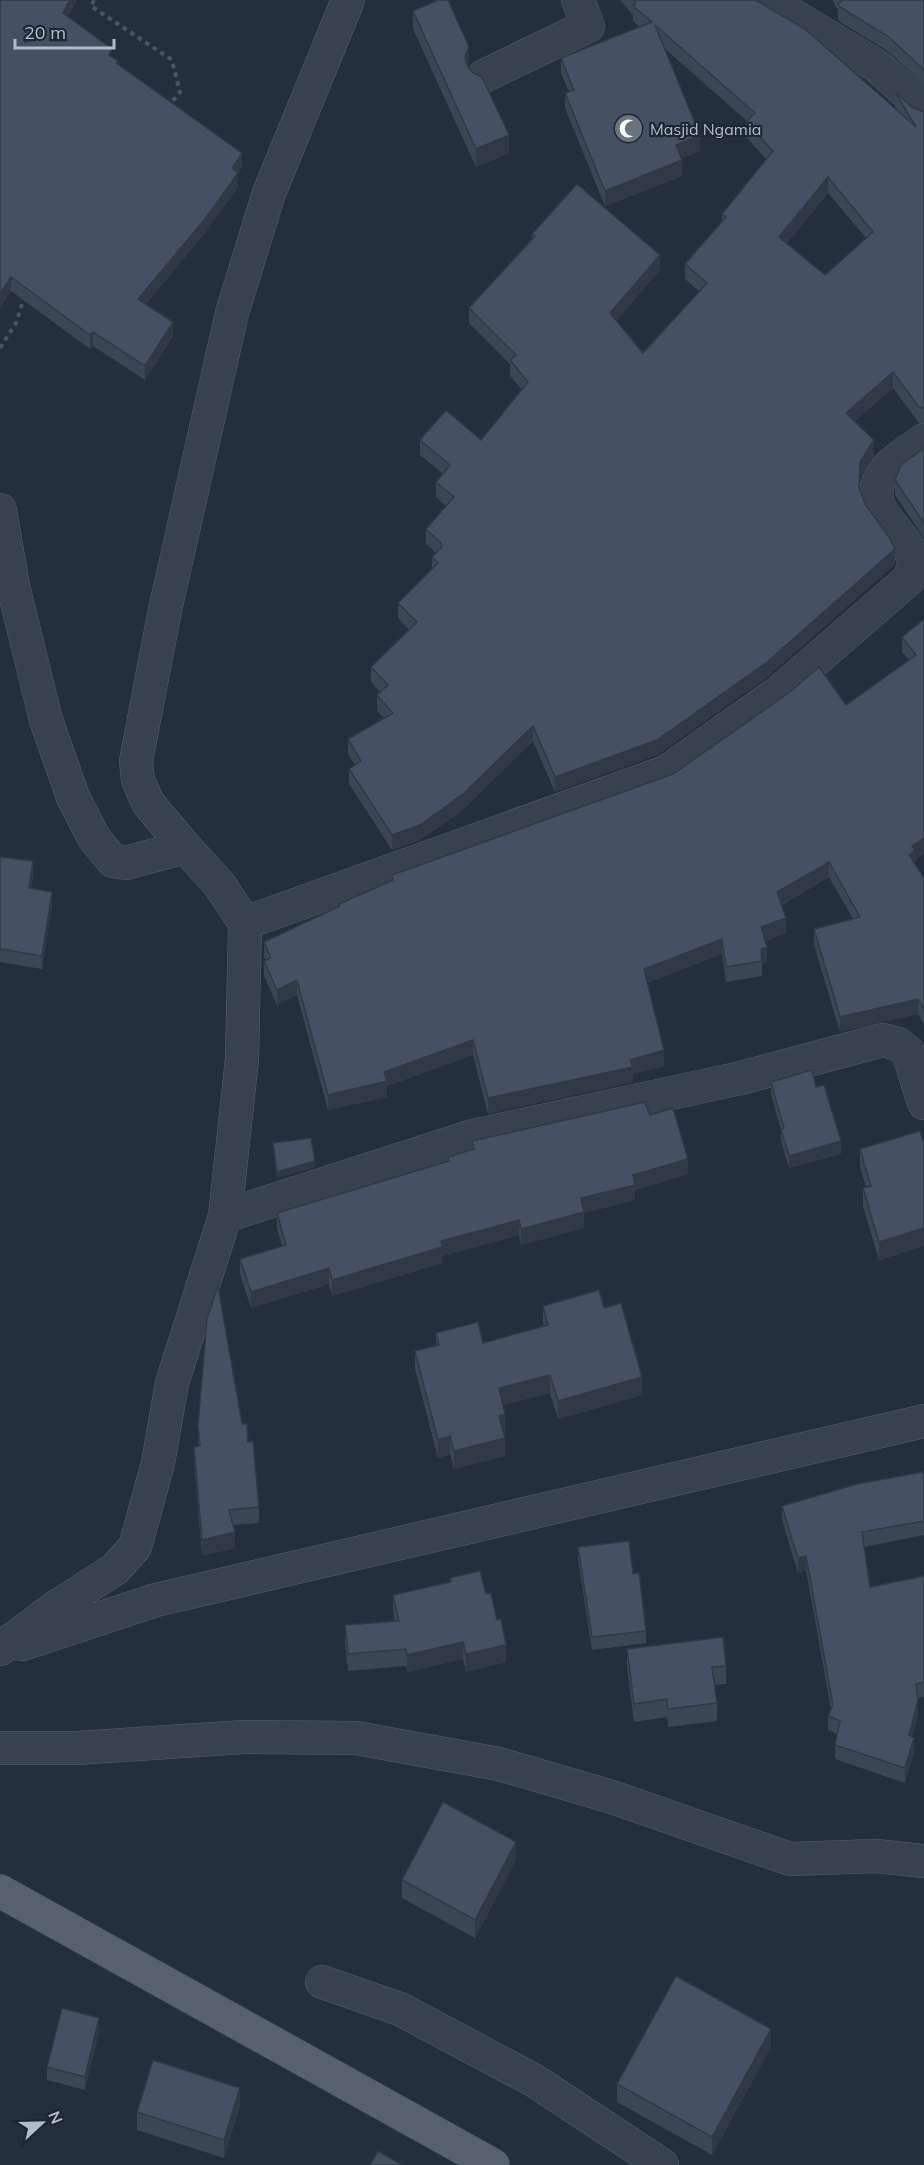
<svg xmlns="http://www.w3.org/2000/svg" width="924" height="2165" font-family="Mulish,sans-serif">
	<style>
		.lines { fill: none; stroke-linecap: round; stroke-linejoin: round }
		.minor-casing { stroke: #565f6c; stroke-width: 34 }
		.major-casing { stroke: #414a57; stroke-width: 34 }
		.path { stroke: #44595c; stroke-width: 4; stroke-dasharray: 4.5 4.5; stroke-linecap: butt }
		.minor { stroke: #38414e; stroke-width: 33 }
		.major { stroke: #56606e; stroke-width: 33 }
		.wall { fill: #3b4654; fill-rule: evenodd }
		.shaded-wall { fill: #303945 }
		.building { fill: #455162; stroke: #303945; stroke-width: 1.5; fill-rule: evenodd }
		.labels { text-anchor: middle; stroke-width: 4.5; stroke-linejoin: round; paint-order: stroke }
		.poi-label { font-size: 16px; fill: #b4bcc9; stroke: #1d2633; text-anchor: start }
	</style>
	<rect width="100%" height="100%" fill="#242f3e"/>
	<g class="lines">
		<defs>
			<path id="minor" d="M767,0L877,66L924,108
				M484,76L588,26L578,0
				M0,510L13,586L46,720L73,797L94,838L113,861L126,863L185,847
				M245,923L666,772L779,692L908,580C910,575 914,569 914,563C911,532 856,510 884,472C893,460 912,449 924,440
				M225,1216L473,1136L741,1078L883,1040L898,1044L908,1052L924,1103
				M22,1644L156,1600L924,1421
				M0,1649L59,1605L115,1569L135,1547L158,1463L172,1383L225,1216L242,1059L245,923L219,884L185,847L148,803L138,780L136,761L165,610L232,313L269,193L348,0
				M0,1748H77L244,1737L356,1738L499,1764L612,1797L790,1859L876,1856L924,1861
				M322,1982L400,2009L535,2081L662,2165"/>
			<path id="major" d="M0,1891L493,2165"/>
		</defs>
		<!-- minor casing -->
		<use href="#minor" class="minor-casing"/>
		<!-- major casing -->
		<use href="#major" class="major-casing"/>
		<!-- path -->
		<path class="path" d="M94,0L91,6L172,60L180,93L168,106
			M0,348L16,323L25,295"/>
		<!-- minor -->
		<use href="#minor" class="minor"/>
		<!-- major -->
		<use href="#major" class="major"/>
	</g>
	<!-- wall -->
	<path class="wall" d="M620,0H756L896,110L895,107V92L912,107L921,111H924V423H919L893,388L855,421L874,455L860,477L859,490L865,504L895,564L767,677L657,755L555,792L533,741L463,810L420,840L392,850L349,784V769L355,765L348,754V739L384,718L377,711V695L380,692L371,682V667L409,630L398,618V603L432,568V557L436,553L426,544V529L446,506L436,497V482L443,474L420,455V440H481L522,390L510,376V364L469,323V308L532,240V234L660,270L616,321L643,353L700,292L685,279V264L722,221V214L766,159L746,137V122L747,121L665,49L700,151L681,158L682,176L605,206L565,108V93L569,92L561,73V58L640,27L633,21V15ZM828,193L866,238L825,275L787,243Z
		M832,0H924V85L889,52L840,22L838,19V10Z
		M413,11L469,65L468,67L509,153L476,167L413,29Z
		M68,17L112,57L118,64L242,167L238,174V187L205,233L146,304L173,336L145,380L93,346L90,349L11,291L0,308Z
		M924,448V538L895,495V480Z
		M924,619V853L915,860V864L924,878V1025L918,1014L840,1032L814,945V929L853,919L829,877L782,905L786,933L765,941L767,962L762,964V976L726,982L722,954L647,983L664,1066L633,1074V1082L488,1114L473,1055L387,1086V1097L328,1110L297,995L277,1005L264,976V961L266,960L264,957V942L339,906V904L392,881V875L673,774L846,705L909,660L902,652V637Z
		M0,857L33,874L31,889L52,905L42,969L0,962Z
		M771,1082L816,1087L841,1154L789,1168L781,1141V1131L771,1094Z
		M650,1115L688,1174L635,1190V1200L584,1213V1228L521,1245L519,1235L442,1256V1263L332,1296L329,1284L251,1308L240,1274V1259L282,1246L277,1229V1213L448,1161V1157L472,1150V1141Z
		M273,1143L315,1167L277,1178L273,1150Z
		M924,1144V1246L879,1260L863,1206V1188L866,1187L860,1167V1149Z
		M543,1306L604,1308L642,1395L558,1419L550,1393L503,1405L505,1432H503L505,1456L454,1469L450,1454L438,1458L415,1369V1351L436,1346V1333L483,1343L543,1326Z
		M242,1424L248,1442L259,1507V1523L233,1525L235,1548L202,1556L194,1462V1447L198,1446V1426Z
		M924,1481V1535L864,1547L870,1587L924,1576V1697L918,1698V1715L912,1737L914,1752L905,1783L835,1759V1745L837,1734L828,1730V1716L831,1709L806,1570L798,1573L782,1520V1506Z
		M578,1547L633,1574L646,1631V1643L592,1650L578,1559Z
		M450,1578L486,1594L506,1662L466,1672L463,1659L407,1672L406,1666L348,1671L345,1643V1625L395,1622L393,1612V1595L450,1582Z
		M627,1649L726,1666V1684L715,1685L717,1703V1721L668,1727L667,1717L634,1722L627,1667Z
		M516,1860L475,1938L402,1898V1880Z
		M99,2031L85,2090L47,2080V2067Z
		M771,2047L712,2155L617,2102V2084Z
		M240,2106L224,2158L137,2130V2112Z"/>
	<!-- shaded-wall -->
	<path class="shaded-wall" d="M70,0H77L63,27V13Z
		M469,47V65L465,74V56Z
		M509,135V153L476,167V149Z
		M700,135V151L676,160V145Z
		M242,153V167L238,174V187L205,233L138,314V299L232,168Z
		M682,160V176L605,206V191Z
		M828,177V193L779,252V237Z
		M660,255V270L610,328V313Z
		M11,277V291L0,308V294Z
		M173,322V336L145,380V366Z
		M93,332V346L90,349V335Z
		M893,372V388L846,428V413Z
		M874,440V455L860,477L859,504L860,462Z
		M895,549V564L767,677L657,755L555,792V777Z
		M533,726V741L463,810L420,840L392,850V835Z
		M924,838V853L915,860V866L909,855L912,846Z
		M33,861V874L29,901V888Z
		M829,862V877L777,907V892Z
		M52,892V905L42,969V956Z
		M786,918V933L761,942V927Z
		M722,939V954L644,984V969Z
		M767,947V962L762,964L761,949Z
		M297,980V995L277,1005V990Z
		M918,999V1014L840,1032V1017Z
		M473,1040V1055L387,1086V1097L328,1110V1095L384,1072Z
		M664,1050V1066L633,1074V1082L488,1114V1098Z
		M841,1141V1154L789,1168V1156Z
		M688,1159V1174L635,1190V1200L584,1213V1228L521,1245V1229L581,1198L633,1175Z
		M315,1161V1167L277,1178V1172Z
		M519,1220V1235L442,1256V1263L332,1296V1280L441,1241Z
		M924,1228V1246L879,1260V1242Z
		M329,1268V1284L251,1308V1292Z
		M550,1375V1393L499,1406V1388Z
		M642,1377V1395L558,1419V1401Z
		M505,1414V1432L499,1434V1416Z
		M450,1436V1454L438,1458V1440Z
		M505,1438V1456L454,1469V1451Z
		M235,1532V1548L202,1556V1540Z
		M806,1556V1570L798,1573V1558Z
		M463,1642V1659L407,1672V1655Z
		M506,1645V1662L466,1672V1654Z
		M918,1700V1715L909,1749V1735Z
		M914,1738V1752L905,1783V1768Z
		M516,1842V1860L475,1938V1920Z
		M99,2018V2031L85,2090V2077Z
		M771,2029V2047L712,2155V2137Z
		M240,2088V2106L224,2158V2140Z"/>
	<!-- building -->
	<path class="building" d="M0,0H70L63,13L112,49L109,55L118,61L116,63L242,153L232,168L238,173L205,219L138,299L173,322L145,366L93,332L90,335L11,277L0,294Z
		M438,0H448L469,47L465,56L467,66L473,73L482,77L509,135L476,149L413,11Z
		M634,0H756L805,29L916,127L895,92L912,107L921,111H924V408L919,407L893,372L846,413L874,440L860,462L859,488L865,504L889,537L895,549L767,662L657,740L555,777L533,726L463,794L420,825L392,835L349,769L361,761L348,739L393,713L377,695L388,685L371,667L417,622L398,603L438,563L432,557L442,547L441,543L426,529L454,497L436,482L450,465L420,440L446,410L481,440L528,382L510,360L516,355L469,308L535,236L532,234L577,184L660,255L610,313L643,353L707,283L685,264L726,217L722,214L773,151L746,122L755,113L655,25L700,135L676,145L682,160L605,191L565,93L574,90L561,58L652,22L633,6L636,3ZM828,177L873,232L825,275L779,237Z
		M842,0H924V70L889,37L840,7L838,3L842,1Z
		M924,448V523L895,480L901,465Z
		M924,619V838L912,846L915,850L909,855L924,878V1010L918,999L840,1017L814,929L860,917L829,862L777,892L786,918L761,927L767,947L761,949L762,961L726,967L722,939L644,969L664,1050L630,1060L633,1067L488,1098L473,1040L384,1072L387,1081L328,1095L297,980L277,990L264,961L271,958L264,942L340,906L339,904L393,880L392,875L673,774L790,692L819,667L846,705L916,655L902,637Z
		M0,857L33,861L29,888L52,892L42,956L0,949Z
		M812,1070L816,1087L824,1085L841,1141L789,1156L781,1129L784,1128L771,1082Z
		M645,1102L650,1115L673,1108L688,1159L633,1175L635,1185L581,1198L584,1212L521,1229L519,1220L441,1241L442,1247L332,1280L329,1268L251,1292L240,1259L286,1245L277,1213L449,1161L448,1157L474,1149L472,1141Z
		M920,1131L924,1144V1228L879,1242L863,1188L871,1186L860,1149Z
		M311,1138L315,1161L277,1172L273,1143Z
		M218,1286L242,1424H247L248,1442L253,1441L259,1507L229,1510L235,1532L202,1540L194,1447L200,1446L198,1426L207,1319Z
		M599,1290L604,1308L621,1303L642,1377L558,1401L550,1375L499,1388L505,1414L499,1416L505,1438L454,1451L450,1436L438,1440L415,1351L439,1345L436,1333L478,1322L483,1343L548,1325L543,1306Z
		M923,1472L924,1481V1521L862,1532L870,1587L924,1576V1682L916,1684L918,1700L909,1735L914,1738L905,1768L835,1745L840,1721L828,1716L833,1705L806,1556L798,1558L782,1506L857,1484Z
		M629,1541L633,1574L639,1573L646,1631L592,1637L578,1547Z
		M480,1571L486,1594L491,1593L497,1620L501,1619L506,1645L466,1654L463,1642L407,1655L406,1649L348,1654L345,1625L399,1621L393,1595L451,1582L450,1578Z
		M723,1637L726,1666L712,1667L717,1703L668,1709L667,1699L634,1704L627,1649Z
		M443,1802L516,1842L475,1920L402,1880Z
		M676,1976L771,2029L712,2137L617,2084Z
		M62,2008L99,2018L85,2077L47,2067Z
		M153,2060L240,2088L224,2140L137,2112Z
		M378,2151L402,2165H370Z"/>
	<!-- icons -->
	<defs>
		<symbol id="mosque-disc" viewBox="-11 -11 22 22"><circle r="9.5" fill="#6b7280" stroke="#1d2633"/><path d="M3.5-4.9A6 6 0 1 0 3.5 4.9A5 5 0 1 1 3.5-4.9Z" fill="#fff"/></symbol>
	</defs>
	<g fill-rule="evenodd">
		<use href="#mosque-disc" x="612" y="112" width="33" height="33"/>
	</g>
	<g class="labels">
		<!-- poi labels -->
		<g class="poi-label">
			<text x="650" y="135">Masjid Ngamia</text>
		</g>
	</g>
	<!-- north arrow -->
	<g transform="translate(42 2123) rotate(68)" stroke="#1d2633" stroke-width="4.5" paint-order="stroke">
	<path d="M0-4.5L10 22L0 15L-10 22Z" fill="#b4bcc9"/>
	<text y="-9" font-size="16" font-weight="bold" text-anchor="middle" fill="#b4bcc9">N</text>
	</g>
	<!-- scale -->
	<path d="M15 39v9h99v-9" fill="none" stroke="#b4bcc9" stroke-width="3"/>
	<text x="24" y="39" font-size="18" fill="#b4bcc9" stroke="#1d2633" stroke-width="4.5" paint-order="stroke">20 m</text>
</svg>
